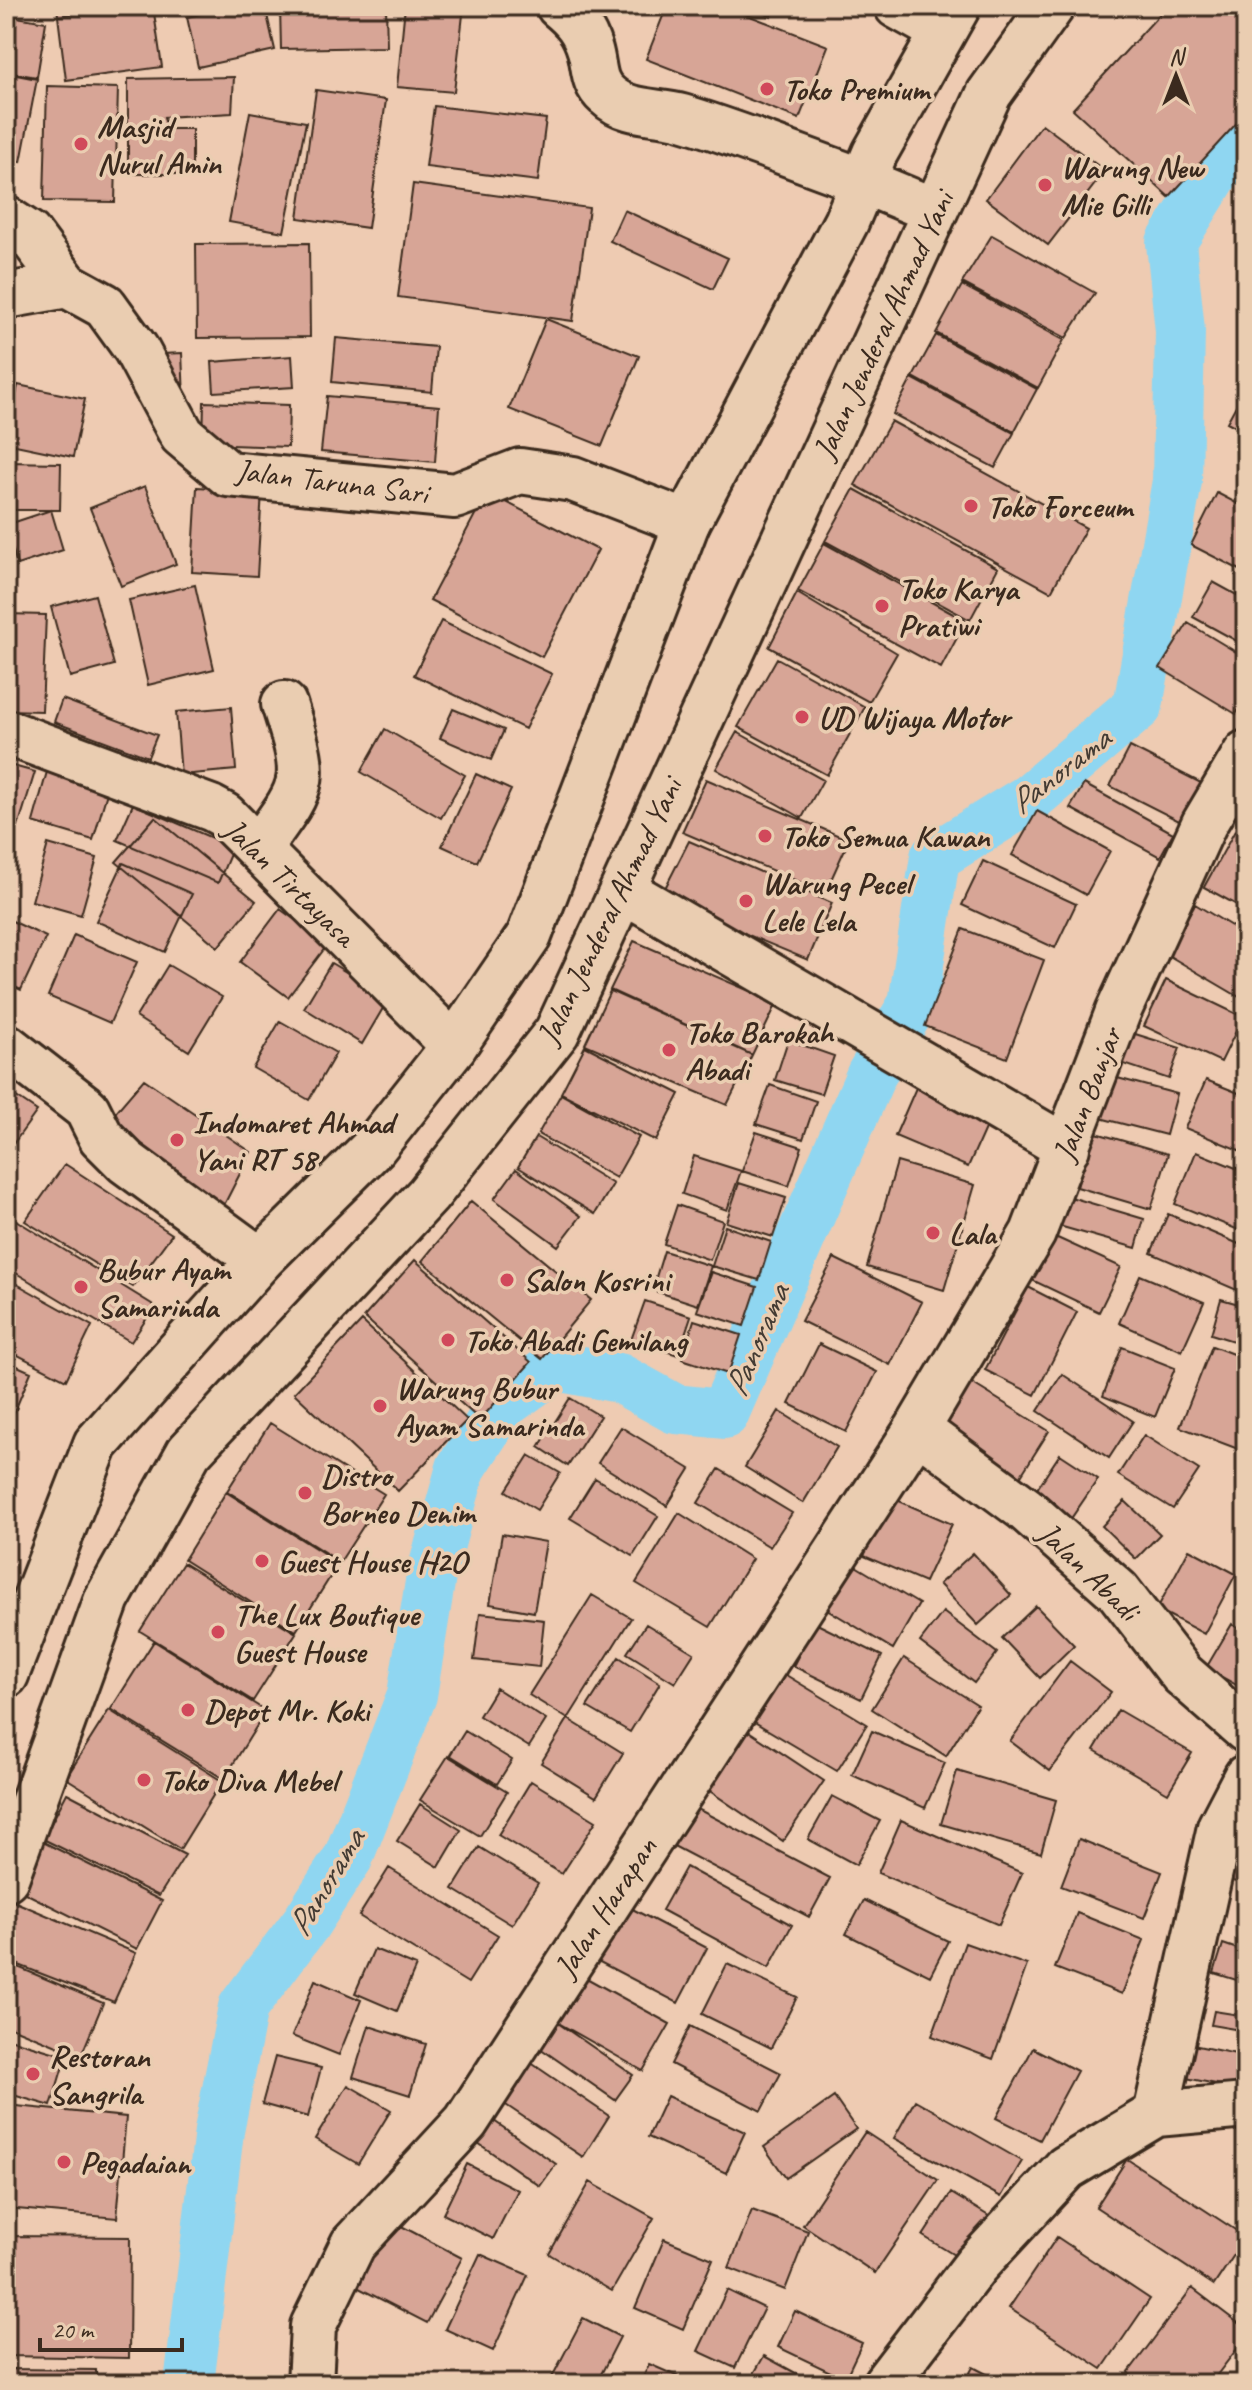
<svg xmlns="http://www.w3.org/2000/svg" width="1252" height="2390" font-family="Caveat,sans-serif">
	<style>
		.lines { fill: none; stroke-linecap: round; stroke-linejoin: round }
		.canal { stroke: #8fd6f1; stroke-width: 50 }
		.building { fill: #d7a596; stroke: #3b2a1e; stroke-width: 2 }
		.minor-casing { stroke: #3b2a1e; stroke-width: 50 }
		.major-casing { stroke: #3b2a1e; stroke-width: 50 }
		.minor { stroke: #eacdb1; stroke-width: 44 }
		.major { stroke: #eacdb1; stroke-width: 44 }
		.poi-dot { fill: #d1495b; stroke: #eacdb1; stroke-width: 3 }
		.labels { text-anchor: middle; stroke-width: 7; stroke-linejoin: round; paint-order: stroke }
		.poi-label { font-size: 32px; font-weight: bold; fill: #3b2a1e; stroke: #eacdb1; text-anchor: start }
		.street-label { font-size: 32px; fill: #3b2a1e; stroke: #eacdb1 }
		.water-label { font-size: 34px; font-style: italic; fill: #433b33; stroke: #eacdb1 }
	</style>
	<rect width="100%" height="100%" fill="#eecbb2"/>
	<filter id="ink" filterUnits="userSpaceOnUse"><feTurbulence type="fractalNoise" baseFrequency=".0125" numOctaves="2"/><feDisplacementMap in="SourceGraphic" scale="16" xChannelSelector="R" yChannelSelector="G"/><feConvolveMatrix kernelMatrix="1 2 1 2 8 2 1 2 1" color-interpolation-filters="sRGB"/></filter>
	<g filter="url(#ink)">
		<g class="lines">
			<!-- canal -->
			<path class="canal" d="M189,2384L219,2131L243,2007L306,1923L348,1858L412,1695L431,1576L461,1468L502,1405L556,1366L619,1378L675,1409L724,1414L871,1075L913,1004L935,857L1030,798L1138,706L1177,481L1180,331L1171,243L1225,156L1246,138"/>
		</g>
		<!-- building -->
		<path class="building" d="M57,6H131L58,16Z
			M131,6H153L162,67L66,80L58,16Z
			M237,6H265L275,50L198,67L187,17Z
			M280,6H386L387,47L281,49Z
			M405,6H464L454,92L397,87Z
			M667,6H724L828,46L799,119L646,59Z
			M751,6H777L771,17Z
			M1167,6H1246V113L1169,197L1073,109Z
			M17,17L46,22L37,77L7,72Z
			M6,73L37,79L21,162L6,159Z
			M234,77L232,113L164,117L167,129H192V174H128V79Z
			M47,86L118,88L115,202L44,201Z
			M316,90L386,100L368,228L298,218Z
			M434,106L546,119L538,181L426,167Z
			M250,112L306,122L284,232L229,222Z
			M1042,124L1105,171L1048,245L986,199Z
			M413,184L589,208L573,321L398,297Z
			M624,210L728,258L713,289L610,241Z
			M992,235L1095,293L1066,338L962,283Z
			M309,243L310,337L197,338L196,244Z
			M962,285L1064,340L1038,388L936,333Z
			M546,319L639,356L602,446L509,409Z
			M936,335L1037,389L1014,432L913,377Z
			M336,338L436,347L432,392L332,382Z
			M182,353L184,398L162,354Z
			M292,356L294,387L214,392L212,362Z
			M912,378L1014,433L995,468L893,414Z
			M18,385L85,399L73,457L6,443Z
			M1246,387V432L1227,422Z
			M327,396L439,406L435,462L321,452Z
			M204,402L289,405L288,447L203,444Z
			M891,421L1086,528L1051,592L855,485Z
			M6,462L61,463L60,510H6Z
			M145,486L176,564L121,586L90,508Z
			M197,487L262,491L257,576L192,572Z
			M854,489L998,568L970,620L825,541Z
			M487,492L598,550L542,657L430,600Z
			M1217,493L1246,508V573L1191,545Z
			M51,510L63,550L17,565L6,525Z
			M824,543L966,621L941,668L798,591Z
			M1213,582L1246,600V646L1193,617Z
			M195,585L214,669L148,685L129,600Z
			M797,593L897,653L869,702L769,647Z
			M95,595L114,665L70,677L51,607Z
			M6,614L46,615L42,711L6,710Z
			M441,621L552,674L525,729L414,675Z
			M1188,623L1246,658V698L1236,714L1160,668Z
			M777,658L865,707L827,775L738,727Z
			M62,699L157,735L148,757L54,722Z
			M231,707L236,770L181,775L176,712Z
			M453,709L504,730L491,760L440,738Z
			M385,729L465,775L441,818L361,772Z
			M737,732L823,780L802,818L716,769Z
			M1130,747L1205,785L1185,824L1110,786Z
			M6,764L35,772L18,827L6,823Z
			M48,768L109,786L93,840L33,822Z
			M476,774L511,790L477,862L442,846Z
			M706,779L849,840L825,893L682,832Z
			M1084,784L1173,833L1160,857L1070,808Z
			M133,804L233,847L218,883L117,840Z
			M1037,811L1110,851L1086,895L1012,855Z
			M155,817L256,901L218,947L116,862Z
			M1237,827L1246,832V910L1204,887Z
			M689,841L832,903L808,960L660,898Z
			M48,844L97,858L81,915L32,901Z
			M983,861L1076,904L1055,948L962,905Z
			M123,863L192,894L165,952L96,921Z
			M1195,904L1246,935V1001L1166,954Z
			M280,909L328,944L288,997L240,962Z
			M10,920L46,937L21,990L6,983V928Z
			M963,929L1044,960L1007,1058L925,1026Z
			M74,935L137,962L110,1023L48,996Z
			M634,941L777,1003L752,1055L610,990Z
			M331,963L389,998L362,1044L304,1008Z
			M168,965L222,997L189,1051L136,1017Z
			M1166,980L1243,1017L1221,1062L1144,1026Z
			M610,991L752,1055L727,1105L585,1044Z
			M280,1021L336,1053L309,1100L253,1068Z
			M1132,1033L1180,1048L1169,1079L1121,1063Z
			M788,1040L834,1056L821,1094L775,1080Z
			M585,1046L680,1094L656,1141L561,1093Z
			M1110,1076L1177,1094L1166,1135L1100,1118Z
			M144,1079L251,1152L224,1205L102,1128Z
			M1206,1080L1246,1096V1153L1185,1128Z
			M918,1083L991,1115L968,1167L895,1136Z
			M770,1085L816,1101L803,1139L756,1124Z
			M6,1090L37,1111L6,1154Z
			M561,1094L639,1137L616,1178L538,1134Z
			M756,1132L802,1147L789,1186L742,1171Z
			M1093,1132L1168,1154L1151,1209L1077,1187Z
			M536,1137L613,1184L595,1214L518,1167Z
			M1196,1152L1246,1172V1233L1175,1204Z
			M694,1156L741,1171L727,1210L682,1194Z
			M897,1162L975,1185L944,1290L867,1267Z
			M65,1164L172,1234L133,1287L25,1221Z
			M516,1169L581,1216L558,1246L494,1199Z
			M739,1183L786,1198L773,1237L726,1222Z
			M1067,1196L1144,1219L1136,1248L1059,1226Z
			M471,1201L591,1300L542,1359L422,1261Z
			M677,1205L723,1221L710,1260L664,1244Z
			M6,1214L155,1306L131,1342L6,1267Z
			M1168,1214L1246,1247V1275L1239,1291L1151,1253Z
			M725,1226L771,1242L759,1280L712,1266Z
			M1053,1236L1121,1267L1099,1312L1032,1280Z
			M664,1251L711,1266L698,1305L652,1290Z
			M834,1258L922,1302L890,1365L801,1321Z
			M415,1260L531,1362L480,1420L364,1317Z
			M711,1272L757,1287L744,1326L697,1311Z
			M1140,1275L1204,1302L1182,1351L1119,1323Z
			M6,1278L92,1326L66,1380L6,1349Z
			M1028,1287L1077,1312L1035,1395L985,1370Z
			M1221,1299L1246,1306V1345L1211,1334Z
			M645,1301L691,1316L678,1355L631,1340Z
			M694,1320L741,1335L728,1374L682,1359Z
			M362,1321L467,1420L398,1491L294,1393Z
			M819,1344L877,1372L846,1432L789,1404Z
			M1212,1346L1246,1359V1452L1180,1427Z
			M1122,1347L1175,1368L1155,1417L1103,1396Z
			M6,1361L31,1372L6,1432Z
			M1062,1374L1133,1421L1109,1458L1038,1411Z
			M970,1382L1049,1431L1020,1477L941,1429Z
			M570,1398L600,1416L568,1466L539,1447Z
			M779,1411L837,1447L803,1503L745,1467Z
			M270,1423L384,1494L340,1562L227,1491Z
			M621,1427L690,1469L667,1506L598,1463Z
			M1144,1435L1199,1470L1173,1509L1118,1475Z
			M1060,1454L1098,1479L1070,1520L1033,1495Z
			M529,1455L560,1473L537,1510L506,1491Z
			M719,1469L792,1513L770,1547L698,1503Z
			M595,1478L658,1516L633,1556L570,1518Z
			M226,1492L339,1563L296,1631L184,1560Z
			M890,1497L952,1524L925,1582L864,1556Z
			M1125,1501L1160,1534L1136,1559L1102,1526Z
			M679,1513L752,1559L710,1627L636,1583Z
			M502,1534L546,1542L534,1612L490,1604Z
			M1189,1549L1236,1574L1204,1634L1157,1609Z
			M973,1553L1011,1595L978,1625L939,1584Z
			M844,1559L919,1604L893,1649L817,1603Z
			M183,1563L296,1633L253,1701L140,1631Z
			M592,1595L631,1618L568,1719L529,1695Z
			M1036,1606L1074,1645L1040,1678L1002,1638Z
			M943,1612L997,1653L974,1683L920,1642Z
			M480,1613L544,1620L539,1667L474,1660Z
			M815,1623L882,1656L861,1699L793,1666Z
			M646,1624L694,1653L675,1683L627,1653Z
			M1232,1624L1246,1633V1681L1242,1688L1206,1668Z
			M154,1641L266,1711L224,1779L111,1709Z
			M619,1657L660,1683L630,1732L587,1707Z
			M904,1658L978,1705L946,1756L872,1709Z
			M1070,1661L1111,1692L1050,1771L1010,1741Z
			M776,1669L867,1724L837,1771L746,1717Z
			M496,1688L546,1720L529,1747L479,1716Z
			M109,1710L222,1781L180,1849L66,1778Z
			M1118,1710L1192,1753L1168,1793L1094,1750Z
			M568,1719L623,1753L596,1797L541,1763Z
			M735,1722L824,1781L783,1841L695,1781Z
			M465,1731L512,1760L497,1784L450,1755Z
			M872,1731L945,1763L925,1808L852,1775Z
			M448,1756L507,1792L480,1836L420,1800Z
			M957,1771L1056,1800L1041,1853L941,1824Z
			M531,1781L596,1821L562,1874L498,1835Z
			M67,1793L185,1855L159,1896L43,1839Z
			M832,1796L880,1821L856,1865L808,1839Z
			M686,1803L830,1878L809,1917L666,1842Z
			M420,1804L461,1830L439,1867L397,1841Z
			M901,1820L1022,1873L999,1925L878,1873Z
			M1245,1828L1246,1829V1884L1232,1881Z
			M1079,1839L1162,1872L1144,1918L1061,1886Z
			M43,1842L162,1901L137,1949L21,1891Z
			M479,1847L538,1883L512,1925L453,1889Z
			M686,1867L792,1925L769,1968L662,1910Z
			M389,1868L498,1935L468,1983L359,1916Z
			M864,1900L948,1941L930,1976L846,1934Z
			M13,1901L136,1953L114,2002L6,1960V1919Z
			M621,1903L707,1948L678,2003L592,1958Z
			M1077,1913L1144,1940L1122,1994L1055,1968Z
			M965,1943L1027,1965L993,2059L932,2036Z
			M1223,1944L1246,1952V1983L1214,1973Z
			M374,1949L416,1966L397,2011L355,1993Z
			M6,1962L103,2003L81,2056L6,2025Z
			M727,1964L797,1997L771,2048L702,2014Z
			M581,1975L670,2024L643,2071L555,2021Z
			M315,1980L361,2000L339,2055L292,2036Z
			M1214,2011L1246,2016V2031L1211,2025Z
			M555,2021L633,2075L615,2100L537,2046Z
			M369,2026L426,2044L410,2095L353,2077Z
			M690,2026L781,2073L761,2111L671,2064Z
			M6,2038L66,2056L51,2106L6,2093Z
			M1188,2044L1246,2056V2090L1181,2077Z
			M1033,2048L1077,2071L1040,2140L996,2118Z
			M518,2054L609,2116L583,2157L491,2095Z
			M275,2057L321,2068L308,2117L262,2104Z
			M348,2085L391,2110L358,2164L315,2139Z
			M667,2096L745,2132L726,2173L648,2137Z
			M834,2097L856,2129L786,2178L764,2147Z
			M915,2100L1022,2161L1001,2197L894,2138Z
			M6,2105L126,2117L117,2218L6,2208Z
			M494,2121L556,2164L540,2186L478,2143Z
			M865,2132L938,2180L875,2273L803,2225Z
			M1127,2159L1246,2237L1214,2285L1096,2207Z
			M467,2164L518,2190L493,2239L443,2214Z
			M590,2182L654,2218L612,2291L549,2254Z
			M951,2193L992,2218L964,2261L923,2236Z
			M752,2210L808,2231L785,2290L729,2268Z
			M388,2219L462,2258L427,2323L353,2285Z
			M6,2236L130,2237L129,2358L6,2356Z
			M1057,2237L1150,2299L1102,2369L1009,2308Z
			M664,2239L713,2259L683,2329L635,2308Z
			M480,2254L528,2275L493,2351L445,2329Z
			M1192,2288L1246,2329V2337L1210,2384H1142L1128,2373Z
			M727,2290L764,2308L735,2368L698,2351Z
			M795,2311L862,2343L845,2379L778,2347Z
			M583,2318L620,2337L596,2384H556L550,2381Z
			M764,2356L816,2384H748Z
			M649,2364L695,2384H640Z
			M973,2367L1006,2384H964Z
			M6,2369L96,2370V2384H6Z"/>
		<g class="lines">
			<defs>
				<path id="minor" d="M559,6C575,19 584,30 590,50C595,67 592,82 607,95C627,114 657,110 682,117C743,135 803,160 863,181
					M897,6L942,31
					M6,219L29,234L67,285
					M6,296L67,285L105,306L136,349L182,435L228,474L455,496L520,471L573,479L687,523
					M6,732L211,808L224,815L454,1046
					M258,849C306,783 310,784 284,704
					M623,890L1067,1148
					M6,1046L87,1109L101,1137L126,1162L260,1260
					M917,1429L1025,1509L1118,1591L1182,1674L1246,1730
					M1156,2114L1220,1827L1246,1777
					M310,2384L313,2326L353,2244L466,2122L917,1429L1033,1233L1118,1012L1204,824L1246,753
					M885,2384L976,2265L1066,2168L1156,2114L1246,2106"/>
				<path id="major" d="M863,181L935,211
					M6,1675L96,1444L260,1260L374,1147L454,1046L529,936L687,523L846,222L875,153L958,6
					M6,1878L107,1599L189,1452L428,1195L557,1032L989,94L1052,6"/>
			</defs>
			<!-- minor casing -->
			<use href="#minor" class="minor-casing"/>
			<!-- major casing -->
			<use href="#major" class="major-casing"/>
			<!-- minor -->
			<use href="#minor" class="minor"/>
			<!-- major -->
			<use href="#major" class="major"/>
		</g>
	</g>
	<!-- markers -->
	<g class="poi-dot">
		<circle cx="767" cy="89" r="8"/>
		<circle cx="81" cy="144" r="8"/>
		<circle cx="1045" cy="185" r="8"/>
		<circle cx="971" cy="506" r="8"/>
		<circle cx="882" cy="606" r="8"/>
		<circle cx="802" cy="717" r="8"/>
		<circle cx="765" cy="836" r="8"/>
		<circle cx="746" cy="901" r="8"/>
		<circle cx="669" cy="1050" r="8"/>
		<circle cx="177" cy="1140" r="8"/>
		<circle cx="933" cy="1233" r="8"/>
		<circle cx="507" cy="1280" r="8"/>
		<circle cx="81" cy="1287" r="8"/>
		<circle cx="448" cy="1340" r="8"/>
		<circle cx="380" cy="1406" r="8"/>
		<circle cx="305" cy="1493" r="8"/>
		<circle cx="262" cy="1561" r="8"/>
		<circle cx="218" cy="1632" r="8"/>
		<circle cx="188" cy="1710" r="8"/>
		<circle cx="144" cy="1780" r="8"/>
		<circle cx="33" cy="2074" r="8"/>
		<circle cx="64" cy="2162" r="8"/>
	</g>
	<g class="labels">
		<!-- poi labels -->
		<g class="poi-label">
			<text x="783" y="100">Toko Premium</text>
			<text x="97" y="137">Masjid<tspan x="97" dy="37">Nurul Amin</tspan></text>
			<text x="1061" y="178">Warung New<tspan x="1061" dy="37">Mie Gilli</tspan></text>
			<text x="987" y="517">Toko Forceum</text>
			<text x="898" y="599">Toko Karya<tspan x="898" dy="37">Pratiwi</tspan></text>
			<text x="818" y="728">UD Wijaya Motor</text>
			<text x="781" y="847">Toko Semua Kawan</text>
			<text x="762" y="894">Warung Pecel<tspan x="762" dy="37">Lele Lela</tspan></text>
			<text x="685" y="1043">Toko Barokah<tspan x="685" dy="37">Abadi</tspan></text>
			<text x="193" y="1133">Indomaret Ahmad<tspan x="193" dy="37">Yani RT 58</tspan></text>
			<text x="949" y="1244">Lala</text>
			<text x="97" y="1280">Bubur Ayam<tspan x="97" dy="37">Samarinda</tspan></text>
			<text x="523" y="1291">Salon Kosrini</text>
			<text x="464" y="1351">Toko Abadi Gemilang</text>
			<text x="396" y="1399">Warung Bubur<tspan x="396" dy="37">Ayam Samarinda</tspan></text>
			<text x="321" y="1486">Distro<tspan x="321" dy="37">Borneo Denim</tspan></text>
			<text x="278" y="1572">Guest House H2O</text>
			<text x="234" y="1625">The Lux Boutique<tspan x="234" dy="37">Guest House</tspan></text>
			<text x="204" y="1721">Depot Mr. Koki</text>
			<text x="160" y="1791">Toko Diva Mebel</text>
			<text x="49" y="2067">Restoran<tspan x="49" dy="37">Sangrila</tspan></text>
			<text x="80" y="2173">Pegadaian</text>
		</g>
		<!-- street labels -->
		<g class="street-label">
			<text transform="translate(883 325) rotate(-65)" y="11">Jalan Jenderal Ahmad Yani</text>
			<text transform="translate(332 481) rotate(7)" y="11">Jalan Taruna Sari</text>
			<text transform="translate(290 882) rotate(44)" y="11">Jalan Tirtayasa</text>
			<text transform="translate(609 911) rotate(-64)" y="11">Jalan Jenderal Ahmad Yani</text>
			<text transform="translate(1087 1094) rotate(-69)" y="11">Jalan Banjar</text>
			<text transform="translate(1089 1571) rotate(44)" y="11">Jalan Abadi</text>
			<text transform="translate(605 1907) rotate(-57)" y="11">Jalan Harapan</text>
		</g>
		<!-- water labels -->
		<g class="water-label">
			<text transform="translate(1059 770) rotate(-38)" y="12">Panorama</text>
			<text transform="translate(756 1340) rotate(-67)" y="12">Panorama</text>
			<text transform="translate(325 1882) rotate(-59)" y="12">Panorama</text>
		</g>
	</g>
	<!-- margin -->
	<rect width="1252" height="2390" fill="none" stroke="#eacdb1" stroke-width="32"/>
	<rect x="16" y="16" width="1220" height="2358" fill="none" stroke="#3b2a1e" stroke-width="3" filter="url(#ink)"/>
	<!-- north arrow -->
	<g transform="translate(1176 76)" stroke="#eacdb1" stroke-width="6" paint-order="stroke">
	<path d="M0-6L14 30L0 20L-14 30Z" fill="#3b2a1e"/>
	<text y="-12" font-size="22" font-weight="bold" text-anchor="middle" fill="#3b2a1e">N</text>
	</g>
	<!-- scale -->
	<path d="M40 2338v12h142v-12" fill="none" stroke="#3b2a1e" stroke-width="4"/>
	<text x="52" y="2338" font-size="24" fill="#3b2a1e" stroke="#eacdb1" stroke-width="6" paint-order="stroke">20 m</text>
</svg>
